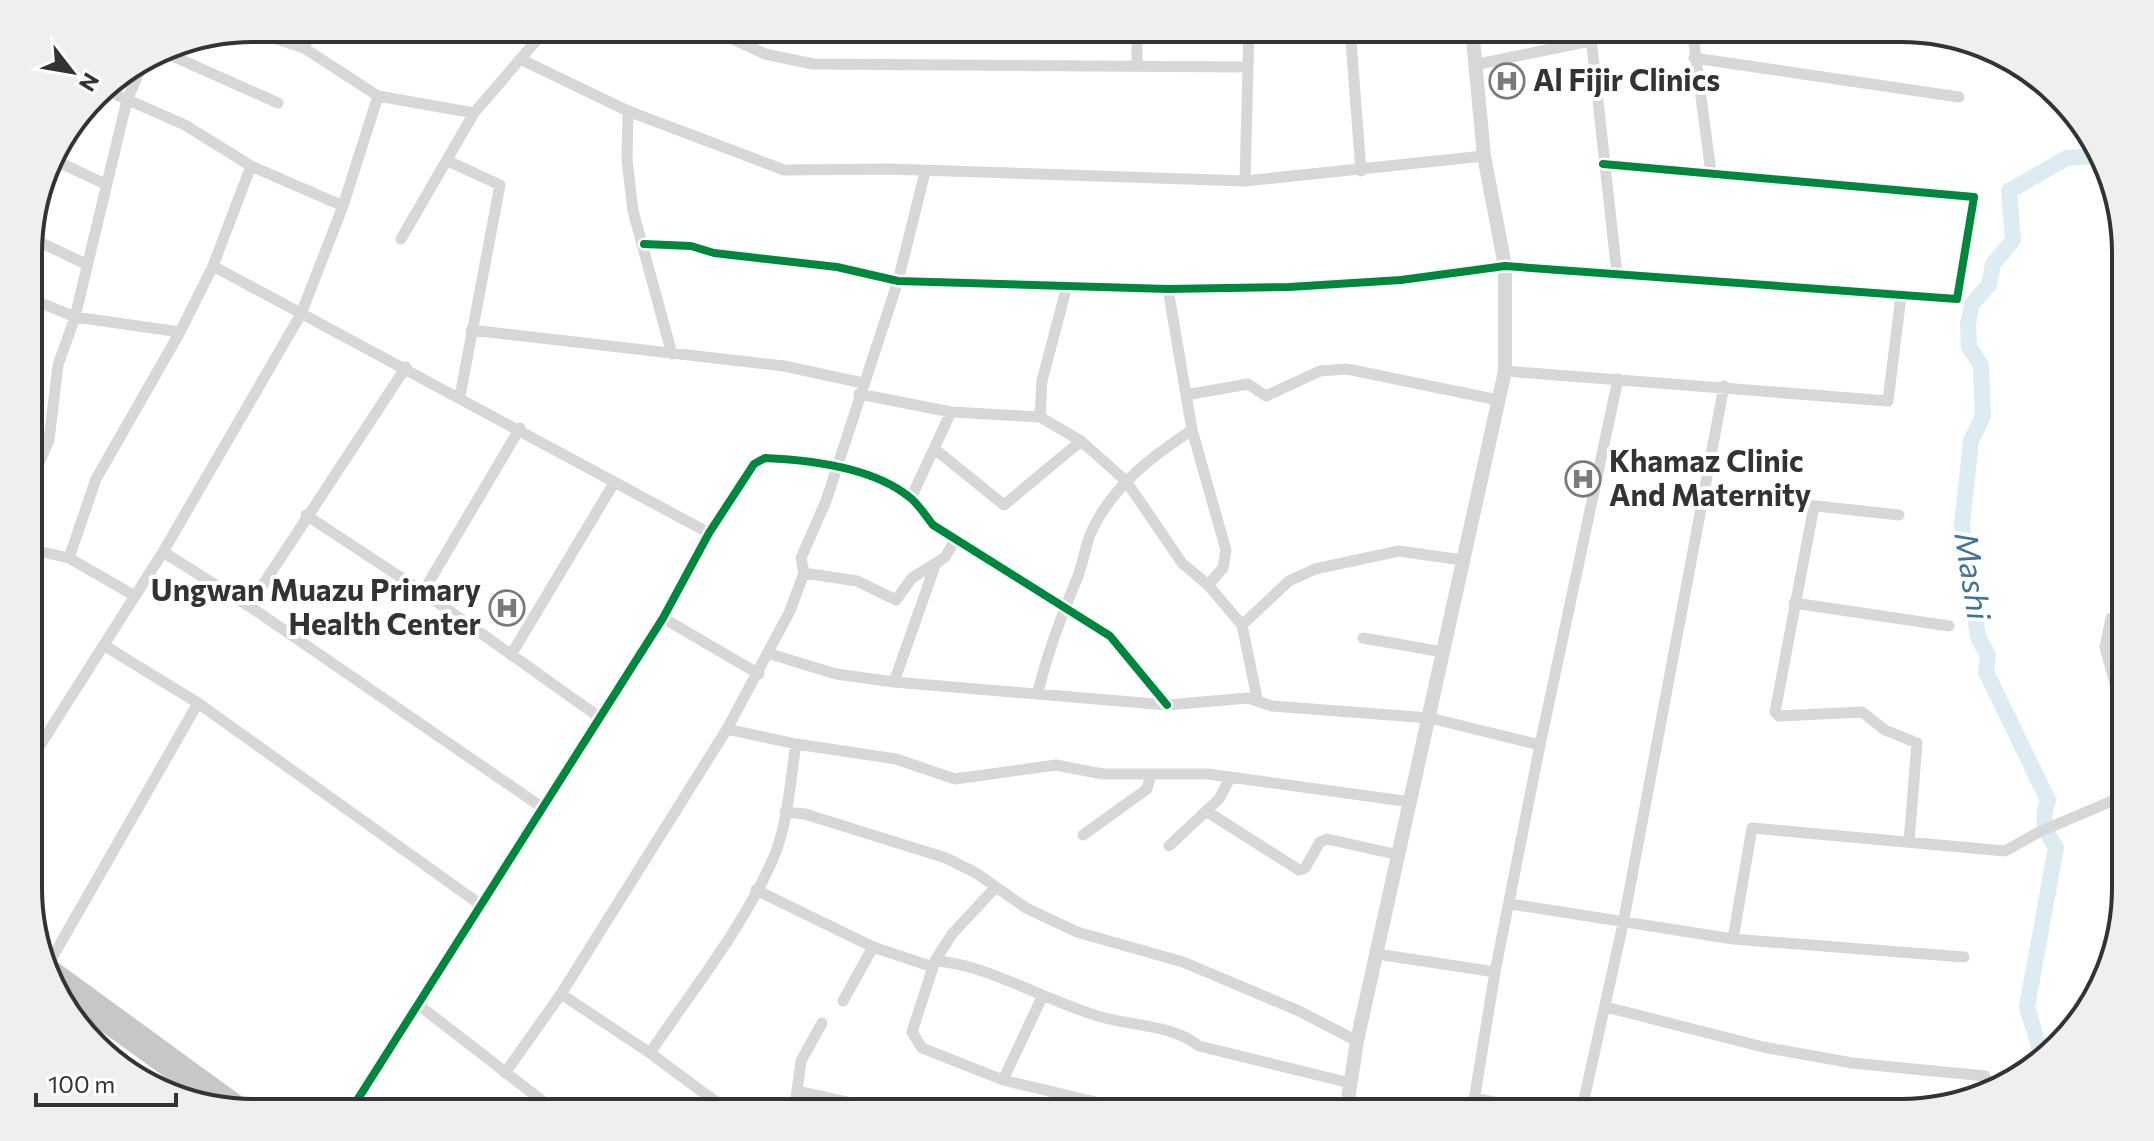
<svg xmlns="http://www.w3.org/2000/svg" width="2154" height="1141" font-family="Commissioner,sans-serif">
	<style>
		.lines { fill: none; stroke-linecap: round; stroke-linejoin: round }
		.river { stroke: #ddebf3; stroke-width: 16 }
		.minor { stroke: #d7d7d7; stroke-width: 11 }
		.tertiary { stroke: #d7d7d7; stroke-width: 14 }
		.trunk { stroke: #c7c7c7; stroke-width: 18 }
		.cycleway-casing { stroke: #fff; stroke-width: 13 }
		.cycleway { stroke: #00873e; stroke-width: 8 }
		.labels { text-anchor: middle; stroke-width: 8; stroke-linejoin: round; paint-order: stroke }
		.poi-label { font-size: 30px; font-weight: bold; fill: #333; stroke: #fff; text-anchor: start }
		.water-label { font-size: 32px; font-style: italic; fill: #3f7597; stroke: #fff }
		.rim { fill: none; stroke: #333; stroke-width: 4 }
	</style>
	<rect width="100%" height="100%" fill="#fff"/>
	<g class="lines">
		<!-- river -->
		<path class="river" d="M2042,1056L2027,1007L2056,847C2044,831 2041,820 2048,800L1986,672L1988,655L1978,637L1962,525L1971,441L1983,416L1981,365L1969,347L1968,324L1972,304L1989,285L1993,264L2013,240L2009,191L2067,158L2098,156"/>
		<!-- minor -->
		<path class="minor" d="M709,28L765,54L813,64L1248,67
			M1137,28V65
			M1350,28L1361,171
			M1590,28L1617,274
			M1692,28L1711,173
			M247,29L304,48L378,96L474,113
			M304,48L312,28
			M159,50L278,103
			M1694,58L1959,97
			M522,60L628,111L784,170L889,169L1245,181L1484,156
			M1474,65L1590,41
			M101,88L185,125L251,166L343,206
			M628,111L627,160L633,211L672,354
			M50,158L105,184
			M448,161L500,185L460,396
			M1245,181L1249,28
			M29,237L86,264
			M401,239L474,113L547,28
			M644,244L691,246L714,253L837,267L898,281L1168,289L1289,287L1401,280L1505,266L1957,299L1974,197L1603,164
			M213,266L709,533
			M1168,289L1192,430L1226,550L1223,568L1208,585
			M29,298L75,317L180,332
			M471,330L784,366L863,383
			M1505,371L1888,401L1901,296
			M859,394L951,412L1040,417L1081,441L1126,481L1182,563L1208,585L1242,625L1257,698
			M1186,395L1248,384L1266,396L1320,371L1347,369L1498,400
			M1040,417L1042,381L1067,286
			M936,450L1004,505L1081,441
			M29,486L49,440L58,365L75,317L127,100L145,59
			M1706,494L1899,515
			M911,498L951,412
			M1814,506L1775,712L1779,716L1862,712L1885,730L1917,743L1909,842
			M306,515L423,592L599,717
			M29,549L69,558L135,596
			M163,552L249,606L540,806
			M69,558L96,479L180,332L213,266L251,166
			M804,573L857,581L896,600L912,578L936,563
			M423,592L520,428
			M1794,603L1949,626
			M249,606L406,367
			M2125,613L2111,618L2105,647L2126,724
			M663,618L759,674
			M1242,625L1289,581L1315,569L1399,551L1462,560
			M1363,638L1443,652
			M105,646L198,703L481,905
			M767,653L836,674L894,682L1167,705L1248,698L1272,706L1430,718L1540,745
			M511,655L614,483
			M894,682L936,563L945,557L956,539
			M1038,692C1048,651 1062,615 1078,576C1083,563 1085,548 1090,535C1110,488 1151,457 1192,430
			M727,729L796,744L896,759L955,779L1056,765L1103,774H1208L1411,802
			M30,761L163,552L301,314L343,206L378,96
			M1206,811L1299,870L1305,868L1320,842L1327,839L1399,855
			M785,812L805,814L946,858L976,873L1026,908L1077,932L1183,962L1299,1011L1357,1041
			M1083,835L1147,789L1151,774
			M1169,846L1219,799L1230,778
			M994,889L952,934L935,961L912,1032L922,1048L1003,1080L1142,1113
			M756,890L873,947L933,967
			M1511,904L1733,939L1964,957
			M1733,939L1752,828L2005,851L2039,832L2126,795
			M1377,954L1495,972
			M935,961C986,963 1053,1005 1105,1018C1136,1026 1174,1026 1199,1046L1350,1083
			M48,965L198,703
			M561,994L650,1053L731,1113
			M843,1001L873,947
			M420,1006L558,1113
			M1606,1007L1763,1047L1852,1063L1985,1076
			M650,1053C691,992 744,926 773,859C788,824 790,782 796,744
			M505,1073L561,994L727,729L790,611L804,573L801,558L826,501L898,281L925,172
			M1003,1080L1042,997
			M798,1091L896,1113
			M1474,1098L1547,1113
			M349,1113L663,618L709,533L754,464L765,458C812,460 871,467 908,496C918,503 925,515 933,525L1110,636L1167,705
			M794,1113L801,1061L822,1023
			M1472,1113L1495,972L1540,745L1618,379
			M1581,1113L1623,924L1724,386"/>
		<!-- tertiary -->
		<path class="tertiary" d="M1346,1113L1357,1041L1505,371V266L1484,156L1472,28"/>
		<!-- trunk -->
		<path class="trunk" d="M49,967L248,1112
			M68,996L217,1104"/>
		<defs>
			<path id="cycleway" d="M644,244L691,246L714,253L837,267L898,281L1168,289L1289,287L1401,280L1505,266L1957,299L1974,197L1603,164
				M349,1113L663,618L709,533L754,464L765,458C812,460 871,467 908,496C918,503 925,515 933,525L1110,636L1167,705"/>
		</defs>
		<!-- cycleway casing -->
		<use href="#cycleway" class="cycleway-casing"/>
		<!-- cycleway -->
		<use href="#cycleway" class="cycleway"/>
	</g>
	<!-- icons -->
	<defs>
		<symbol id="hospital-ring" viewBox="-11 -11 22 22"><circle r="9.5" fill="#fff" stroke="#7a7a7a" stroke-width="1.5"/><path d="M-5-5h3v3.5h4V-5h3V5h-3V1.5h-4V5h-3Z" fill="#7a7a7a"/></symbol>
	</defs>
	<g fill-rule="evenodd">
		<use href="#hospital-ring" x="1487" y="61" width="40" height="40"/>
		<use href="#hospital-ring" x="1563" y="459" width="40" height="40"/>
		<use href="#hospital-ring" x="487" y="588" width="40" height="40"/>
	</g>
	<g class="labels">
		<!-- poi labels -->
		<g class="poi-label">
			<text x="1533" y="91">Al Fijir Clinics</text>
			<text x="1609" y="472">Khamaz Clinic<tspan x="1609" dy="34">And Maternity</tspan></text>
			<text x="481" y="601" text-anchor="end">Ungwan Muazu Primary<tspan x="481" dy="34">Health Center</tspan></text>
		</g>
		<!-- water labels -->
		<g class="water-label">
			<text transform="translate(1972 576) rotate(81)" y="11">Mashi</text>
		</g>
	</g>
	<!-- crop -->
	<path d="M0 0H2154V1141H0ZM253 42H1901A211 211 0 0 1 2112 253V888A211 211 0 0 1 1901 1099H253A211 211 0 0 1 42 888V253A211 211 0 0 1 253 42Z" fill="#efefef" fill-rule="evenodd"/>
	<path class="rim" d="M253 42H1901A211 211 0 0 1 2112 253V888A211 211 0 0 1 1901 1099H253A211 211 0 0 1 42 888V253A211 211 0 0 1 253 42Z"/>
	<!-- north arrow -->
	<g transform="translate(72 72) rotate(121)" stroke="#ffffff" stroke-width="6" paint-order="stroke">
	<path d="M0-6L14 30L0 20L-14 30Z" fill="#333333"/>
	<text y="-12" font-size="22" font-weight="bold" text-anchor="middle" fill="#333333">N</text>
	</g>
	<!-- scale -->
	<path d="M36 1093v12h140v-12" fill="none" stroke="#333333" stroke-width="4"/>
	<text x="48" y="1093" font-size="24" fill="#333333" stroke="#ffffff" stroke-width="6" paint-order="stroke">100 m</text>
</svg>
